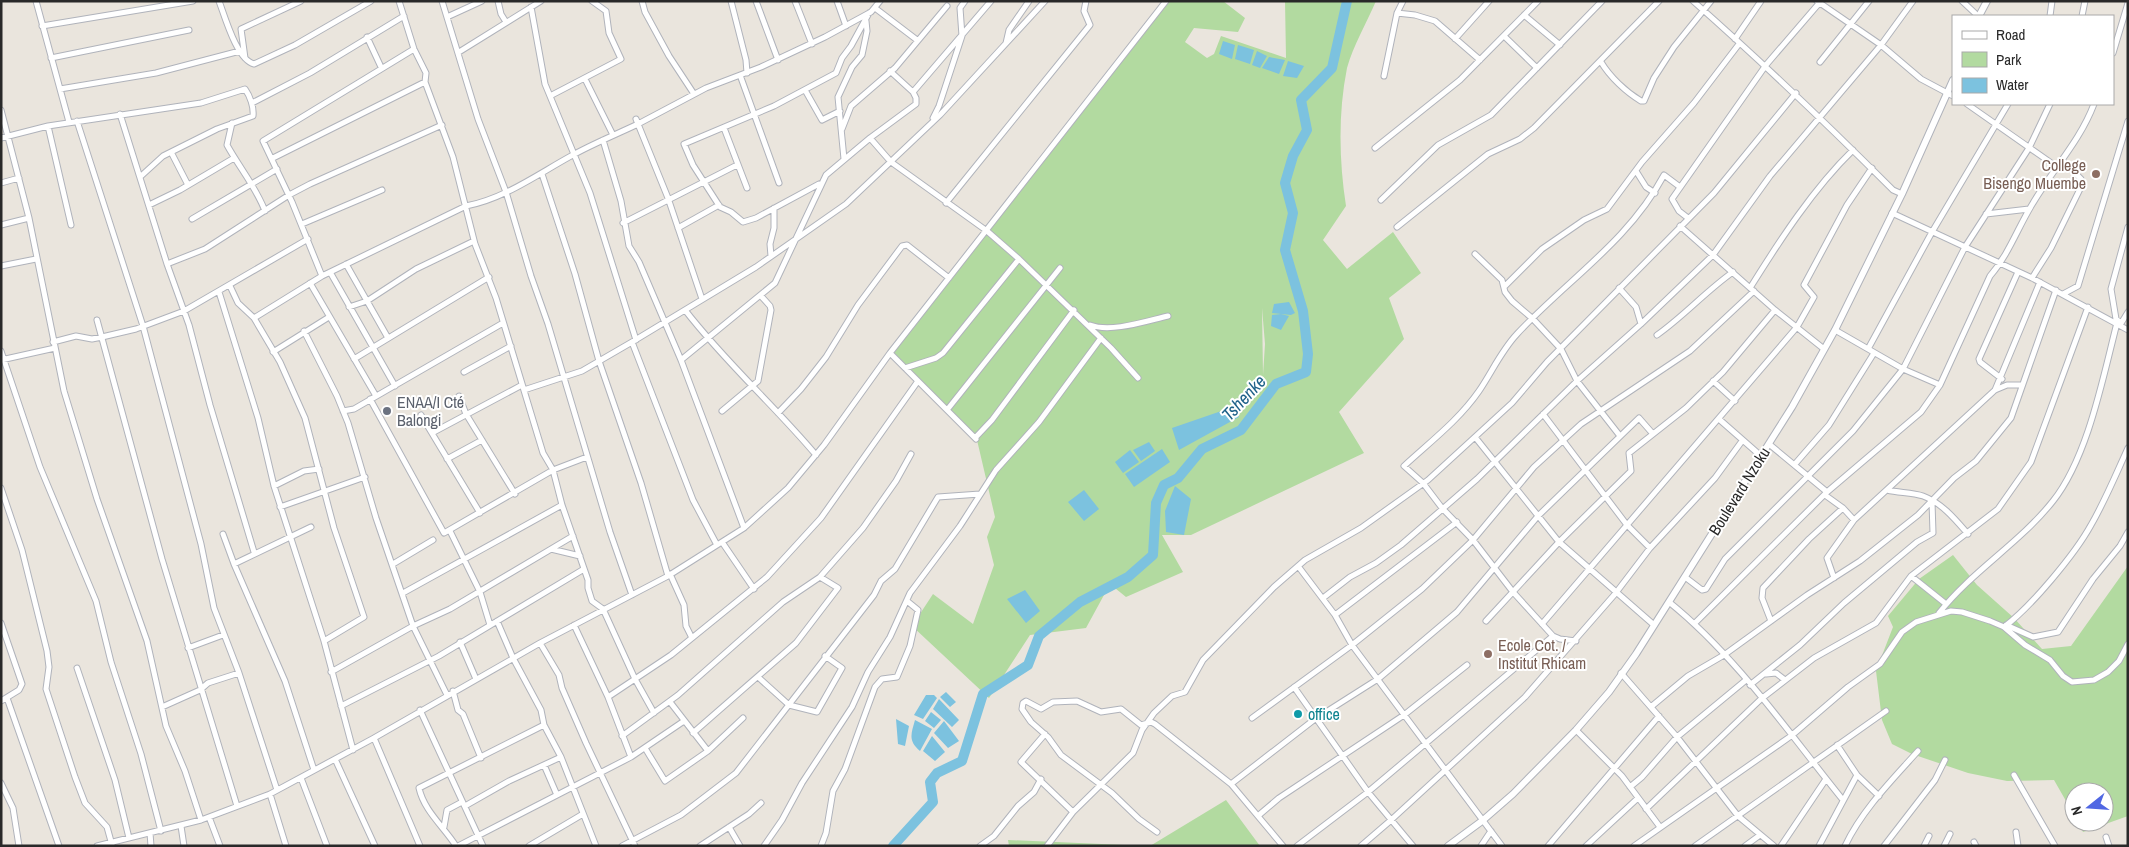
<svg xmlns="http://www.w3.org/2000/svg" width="2129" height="847" font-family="'Archivo Narrow',sans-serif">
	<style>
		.green { fill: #b2daa0; fill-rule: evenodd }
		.water { fill: #7cc2df }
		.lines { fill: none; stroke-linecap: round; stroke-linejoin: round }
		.river { stroke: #7cc2df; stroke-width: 10 }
		.minor-casing { stroke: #b0b3bb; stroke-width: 7 }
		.tertiary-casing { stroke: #b0b3bb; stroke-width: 8 }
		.minor { stroke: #fff; stroke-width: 5 }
		.tertiary { stroke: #fff; stroke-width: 6 }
		.education-dot { fill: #8d6e63; stroke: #fff; stroke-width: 2 }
		.worship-dot { fill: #6b7280; stroke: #fff; stroke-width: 2 }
		.culture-dot { fill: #0f9aa8; stroke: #fff; stroke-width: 2 }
		.labels { text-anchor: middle; stroke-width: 4; stroke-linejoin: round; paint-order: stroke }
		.education-label { font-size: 16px; fill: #785e54; stroke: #fff; text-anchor: end }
		.worship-label { font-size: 16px; fill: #5b616d; stroke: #fff; text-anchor: start }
		.street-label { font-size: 16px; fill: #292929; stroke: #fff }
		.culture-label { font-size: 16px; fill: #0d838f; stroke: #fff; text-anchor: start }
		.water-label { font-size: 18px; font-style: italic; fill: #1e6189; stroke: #fff }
	</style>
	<rect width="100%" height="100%" fill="#eae5dd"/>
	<!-- green -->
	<path class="green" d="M1167,1H1223L1245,18L1238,32L1194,28L1185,42L1207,58L1214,54L1221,36L1286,58L1285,1H1376C1367,22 1353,46 1347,68C1338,113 1339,161 1346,206L1323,240L1347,269L1393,232L1421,273L1389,298L1404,339L1339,412L1364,453L1191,535H1162L1183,572L1126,597L1110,584L1086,628L1030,635L989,698L912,626L933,594L973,624L994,565L987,537L995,517L977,440L890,353ZM1262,308L1265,344L1263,375Z
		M1953,555L1977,585L2014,618L2042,649L2071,646L2128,566V816L2083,832L2078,822H2104V792H2074V815L2054,780L2007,781L1968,773L1912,754L1892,744L1882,720L1876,671L1893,627L1888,616L1919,579Z
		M1226,800L1260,846H1150Z
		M1008,840L1147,846H1009Z"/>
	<!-- water -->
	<path class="water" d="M1223,41L1235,45L1232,59L1219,54Z
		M1238,45L1254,50L1250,64L1235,59Z
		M1257,51L1267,56L1260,68L1252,65Z
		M1269,57L1285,60L1279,74L1262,68Z
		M1288,61L1304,66L1297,78L1283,76Z
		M1289,302L1295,313L1291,315L1272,313L1274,304Z
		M1281,314L1289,316L1281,330L1271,326L1272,315Z
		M1233,407L1239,417L1179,450L1172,428Z
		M1149,442L1155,451L1141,461L1133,450Z
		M1162,449L1170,462L1134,487L1125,474Z
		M1130,450L1139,462L1123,473L1115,462Z
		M1175,486L1191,499L1184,535L1166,532L1165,511Z
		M1084,490L1099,509L1084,521L1068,502Z
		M1025,590L1040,611L1026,623L1007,599Z
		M946,692L956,702L950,707L940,697Z
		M926,695H934L937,698L923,719L914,715Z
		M939,699L959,720L952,727L933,709Z
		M931,712L941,720L934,728L925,721Z
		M896,719L909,726L905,746L898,744Z
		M915,720L932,729L920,751C908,741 911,734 915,720Z
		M944,721L959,741L948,748L934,733Z
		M932,736L945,752L935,761L923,751Z"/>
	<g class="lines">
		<!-- river -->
		<path class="river" d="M893,846L933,802L930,782L937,773L962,761L983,694L1028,665L1039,636L1080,602L1128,577L1153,555L1156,503L1164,485L1178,478L1202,449L1241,430L1276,384L1306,372L1308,354L1303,311L1285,250L1293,213L1285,183L1293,156L1307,130L1301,100L1332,68L1347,1"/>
		<defs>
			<path id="minor" d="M36,1L69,122
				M219,1C225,17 237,60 254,64L295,45L371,1
				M399,1L414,49L426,73L425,82L453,157L475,244L496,298L543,453L553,470L562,505L588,580V588L592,601L603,609L635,679L654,713
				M442,1L478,119L506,192L531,276L548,324L610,532L632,595
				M498,1L501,14L506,22
				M642,1L645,12L669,56L694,94
				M731,1L746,60L747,73
				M756,1L778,60
				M795,1L812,44
				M837,1L846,26
				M1693,1C1762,62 1828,125 1893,190L1902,194
				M1817,1L1881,45L1921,79L1953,96
				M1962,1L1978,16
				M531,7L545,84L590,193L636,340
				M875,8L917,40
				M1397,13L1415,15L1435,21L1480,60
				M1524,15L1560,45
				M2050,16L2052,1
				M2082,16L2085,1
				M447,17L482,1
				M42,26L193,1
				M1504,36L1537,68
				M367,37L381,67
				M1455,39L1489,1
				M1735,39L1761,1
				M1006,43L1009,30L1029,1
				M459,52L541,1
				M2113,53L2128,3
				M51,58L189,30
				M245,58L241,29L301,1
				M1601,62C1610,77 1626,92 1641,101H1644L1654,78L1674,47L1711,1
				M1820,62L1869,1
				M890,71L913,92
				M740,75L779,183
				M1384,76L1397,13L1403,1
				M585,79L613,135
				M60,89L156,73L240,51
				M805,90L822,120L840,111
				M550,96L621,59L609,33L606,11L592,1
				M252,103L310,73L404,16
				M1967,104L2057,167H2068
				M1,110L29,218L64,391L97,499L147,641L166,726L185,771L201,820
				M120,114L167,264L189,325L210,405L254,552
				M933,118L939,106L962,36L960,8L965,1
				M77,121L143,326L201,544L214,608L239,673L277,790
				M232,123L227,145C239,167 256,187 265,211
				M48,126L71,225
				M724,128L747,188
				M842,129L851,106L895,68L947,6
				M1,138L48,126L201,103L245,89C250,96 254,107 253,116L217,129L163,156L140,177
				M870,138L891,162L987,231L1019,259L1111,348L1138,378
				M603,140L621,201L629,246L639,262L681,360L744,528
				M1375,148L1460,80L1538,1
				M171,152L188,185
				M273,158L425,82
				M844,159L838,97L852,67L862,55L867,31L866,21
				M1636,171L1646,187L1655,193
				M542,174L575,274L599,361L641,483L668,576
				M1,183L19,178
				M819,184L756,218L743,222L731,212L720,207L693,165L684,144L774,106L836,73L842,58L851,46L869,13
				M1381,200L1438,145L1491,115L1602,1
				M946,203L1090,25L1084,11L1086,1
				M149,205L180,190L234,158
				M1892,213L2032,278L2128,330
				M1986,214L2029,209
				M1688,218L1679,211L1672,199L1766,65L1821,1
				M192,219L277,169
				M623,223L737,165
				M302,224L382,190
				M1,225L29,218
				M1680,226L1775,310L1824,349
				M1397,227L1488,154L1520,139L1534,128L1659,1
				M678,228L719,205
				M1475,254L1502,280L1505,292L1512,301L1533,319L1561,349L1577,381L1620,436
				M771,256L770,244L774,228V208
				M167,264L205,249L289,195L310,184L442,125
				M346,264L388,338
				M1,266L36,259
				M330,272L395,386
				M322,276L292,202L263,141L414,49
				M2032,278L2051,248L2082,185L2081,179L2062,160
				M310,283L376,396
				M230,286L238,303L254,318L280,362L305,418L334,528L364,617L324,641
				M1504,287L1542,249L1584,220L1607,209L1642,162L1694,103L1739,44
				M1619,288L1636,307L1641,324
				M1750,288C1780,240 1813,189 1853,150
				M219,292L258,418L274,486L324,641L353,750
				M2063,294L2078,286L2128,121
				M702,299L668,198L638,124L706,88L761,67L825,37L871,12L880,1
				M349,307L367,301L416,269L474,241
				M685,310C725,362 774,405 816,455
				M254,318L322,276L466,206C504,199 538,174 571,156C592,144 615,135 638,124L636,119
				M97,320L162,559L237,806
				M2120,322L2116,319L2111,289L2128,227
				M1090,325C1111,333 1146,321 1168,316
				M2120,325L2128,312
				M1835,330L1903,369L1940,385
				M304,331L337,396L348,423L376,518L413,626L447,695
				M1657,335C1684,316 1706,291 1733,272
				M53,342L76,336L92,339L102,337L136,329L184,311L308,239
				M632,342L693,500L717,545
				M1868,349L1932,232L2008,104
				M1,351L40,467L96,601L111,662L141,754L161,831
				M273,352L329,317
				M890,353L976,439
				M354,359L489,277
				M1,360L55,348
				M681,360L775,283L826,175L870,138L916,104V98L913,92L991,1
				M905,368L936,358L943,353L1019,259
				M464,372L511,346
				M2002,379L1980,362L1979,359L2018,272
				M1713,381L1735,401
				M524,390L582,371L632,342L756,267L846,204L940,115L1045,1
				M1995,390L2040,282
				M459,396L466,414L515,494
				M370,399L444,533L553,470L587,457
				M947,410L1060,268
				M343,411L354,409L503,323
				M722,411L758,381L771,310L770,306L761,296
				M778,413L801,389L826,357L858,305L902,246L907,245L949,278
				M1543,414L1627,525L1650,548
				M421,415L480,513
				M1720,420L1761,456
				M432,433L522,385
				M1475,437L1559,542L1654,625
				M975,438L992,420L1074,310
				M1769,444L1827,492
				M447,459L482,440
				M1795,464L1829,425L1874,353
				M274,486L304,471L319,469
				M1,488L22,550L47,651L49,667L46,689L75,777L85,803L107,827L112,845
				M1887,490C1899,493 1912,492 1923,496C1942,503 1955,519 1968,534
				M1825,495L1843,508L1854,520
				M280,507L365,477
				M450,531L480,592L490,625
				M223,534L234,564L285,681L314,770
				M722,542L754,589
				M551,549L580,556
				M234,564L311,527
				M393,564L433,540
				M1298,566L1335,615L1352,645L1502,846
				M670,574L684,605L686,626L692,638
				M1911,576L1946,604
				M820,577L863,528L896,481L911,454
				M1685,577L1702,590L1706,589L1725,559L1853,431L1903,369L1965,247L2029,148L2050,104
				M1834,578L1827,558L1854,520L1995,390L2007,385H2022
				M403,593L562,505
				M1323,598L1350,577L1376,563L1401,545L1477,479L1577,381L1641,324L1713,255L1770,176L1881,45L1913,1
				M1669,602C1737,657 1788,732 1843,800
				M1939,613C1972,571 2020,543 2053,501C2088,457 2103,377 2117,323
				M1335,615L1457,522
				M497,621L513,658L541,710L544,725L561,757L596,846
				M1486,621L1559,542L1631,471L1629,453L1686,408L1723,372L1775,310
				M1771,621L1762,598L1763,588L1809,539L1843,508
				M1,623L22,684L19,690L1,701
				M1695,623L1827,492L1921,412L1940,385L1990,276C2009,254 2018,227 2033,203C2053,169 2080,141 2094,104
				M1542,624L1797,327L1814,297L1804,285L1847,205L1872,168
				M574,625L608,697L631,757
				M2006,625L2033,637L2058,632L2093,579L2120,546L2128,532
				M2004,627C2031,607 2075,554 2091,525C2105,501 2116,474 2128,448
				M1576,641L1560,639L1553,636L1513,592L1473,540L1442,508L1423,483L1404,466C1430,442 1459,420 1479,391C1492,372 1501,351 1517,334C1567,280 1628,242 1664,175L1680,187
				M460,642L476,679
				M540,643L559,675L562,688L586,743L635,846
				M188,648L223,635
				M77,668L115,780L129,838
				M331,672L413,626L450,609L573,536
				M1621,673L1677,737L1738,816L1774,846
				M1766,674L1776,673L1785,680
				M758,677L789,705L817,712L842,668L825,656
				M1750,685L1800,645L1844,603L1917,542L1933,533L1932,502
				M1294,687L1368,792L1413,846
				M453,691L458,710L463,714L481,758
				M608,697L671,655L767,577L821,518L918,381
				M7,698L59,846
				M341,706L439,656L584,569
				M1652,706L1688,676L1724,655L1807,595L1860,561L1918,515L1954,478L1976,461L2011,418L2056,290
				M162,707L200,690L208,683L239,673
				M420,710L483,846
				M1252,718L1352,645L1422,589L1473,540L1534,467L1581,424L1690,351L1754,291
				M1576,730L1622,776L1660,827
				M1045,734L1021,762L1073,812
				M622,736L678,695L783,602L820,577L838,588L796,643L693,733
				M374,738L420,846
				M1837,745L1857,775L1879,796
				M645,748L665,781L708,751L670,702
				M708,751L743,718
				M335,759L375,846
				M544,765L557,795
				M2014,775L2055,846
				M301,778L327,846
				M1,783L13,808L19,846
				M1231,784L1315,719L1378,679L1457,612L1538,516L1639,418L1653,434
				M1630,787L1642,777L1677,737L1746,680
				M270,794L286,846
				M465,806L509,781L561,757
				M1646,809L1761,699L1814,658L1876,623L1911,576L1998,509L2031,462L2088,307
				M1259,815L1279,798L1404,715L1467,665
				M209,817L220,846
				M181,826L184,846
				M444,827L447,810L462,802
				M729,827L740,846
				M1157,832L1139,819L1112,793L1061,755L1048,737L1031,722L1022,709L1023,703L1026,701L1041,709L1053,702L1077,701L1101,712L1121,709L1141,725L1151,722L1155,724L1231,784L1283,846
				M2016,832L2018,846
				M150,833L151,846
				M2106,837L2109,846
				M1974,842L1976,846
				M97,846L201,820L270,794L374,738L540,643L668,576L744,528L788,488L824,445L890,353L1166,1
				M456,846C444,827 424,811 419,788L544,725
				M458,846L631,757L684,721
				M529,846L583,814
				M622,846L681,815L736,773L874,595L881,581L895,569L938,497L980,494
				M700,846L749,814L761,803
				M764,846L782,820L802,783L852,707L868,672L890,637L910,593L960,526L996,470L1039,422L1101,338
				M821,846L826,833L833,791L845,769L875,687L882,679L897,677L910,646L918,610L907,601
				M980,846L994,836L1018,806L1034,792L1041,779
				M1047,846L1073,812L1133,753L1142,730L1154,713L1172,696L1185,692L1203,660L1274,587L1305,560L1361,528L1428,480L1512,403L1547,362L1714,193L1796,93
				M1297,846L1368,792L1553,636
				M1361,846L1390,821L1525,697L1615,594L1650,548L1715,478L1742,441
				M1481,846L1491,831
				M1548,846L1659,716
				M1586,846L1638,798
				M1634,846L1791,736L1848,687L1880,664L1902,632L1916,622L1951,611L1962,612L1990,621L2004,627L2025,645L2050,660L2063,676L2072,682L2094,680L2108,672L2119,661L2128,644
				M1695,846L1886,711
				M1745,846L1760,835
				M1781,846L1826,779
				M1819,846L1857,775
				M1845,846C1862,810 1892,780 1918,751
				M1884,846L1935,780L1945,760
				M1924,846L1929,836
				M1944,846L1950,834"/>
			<path id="tertiary" d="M1979,16L1987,1
				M1448,846L1482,821L1513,794L1576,730L1609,692L1636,654L1792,407L1835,330L1902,194L1953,80"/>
		</defs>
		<!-- minor casing -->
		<use href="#minor" class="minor-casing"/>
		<!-- tertiary casing -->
		<use href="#tertiary" class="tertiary-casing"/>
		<!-- minor -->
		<use href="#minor" class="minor"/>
		<!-- tertiary -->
		<use href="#tertiary" class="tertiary"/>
	</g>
	<!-- markers -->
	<g class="education-dot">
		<circle cx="2096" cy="174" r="5"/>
		<circle cx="1488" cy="654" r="5"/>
	</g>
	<circle class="worship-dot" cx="387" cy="411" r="5"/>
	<circle class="culture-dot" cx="1298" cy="714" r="5"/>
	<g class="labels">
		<!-- education labels -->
		<g class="education-label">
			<text x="2086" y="171">College<tspan x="2086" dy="18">Bisengo Muembe</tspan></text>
			<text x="1498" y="651" text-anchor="start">Ecole Cot. /<tspan x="1498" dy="18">Institut Rhicam</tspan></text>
		</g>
		<!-- worship labels -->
		<g class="worship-label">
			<text x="397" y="408">ENAA/I Cté<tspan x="397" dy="18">Balongi</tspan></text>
		</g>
		<!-- street labels -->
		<g class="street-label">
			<text transform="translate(1739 491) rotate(-58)" y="6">Boulevard Nzoku</text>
		</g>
		<!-- culture labels -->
		<g class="culture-label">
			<text x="1308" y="720">office</text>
		</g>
		<!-- water labels -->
		<g class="water-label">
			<text transform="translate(1244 398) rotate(-47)" y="6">Tshenke</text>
		</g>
	</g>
	<!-- border -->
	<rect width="2129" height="847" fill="none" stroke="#292929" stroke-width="5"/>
	<!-- legend -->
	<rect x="1952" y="15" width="162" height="90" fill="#ffffff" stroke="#a9a9a9"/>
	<rect x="1962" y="31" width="25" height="8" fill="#ffffff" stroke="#a9a9a9"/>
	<text x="1996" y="40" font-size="15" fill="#292929">Road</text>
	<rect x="1962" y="52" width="25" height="15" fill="#b2daa0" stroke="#a9a9a9"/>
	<text x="1996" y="65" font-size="15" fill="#292929">Park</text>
	<rect x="1962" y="78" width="25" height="15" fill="#7cc2df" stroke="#a9a9a9"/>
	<text x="1996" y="90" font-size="15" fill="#292929">Water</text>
	<!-- north arrow -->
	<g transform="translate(2089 807) rotate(253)"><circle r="24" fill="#ffffff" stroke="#a9a9a9"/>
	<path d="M0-4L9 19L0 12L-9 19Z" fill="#5067e3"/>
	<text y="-8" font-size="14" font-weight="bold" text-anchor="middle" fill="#292929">N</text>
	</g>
</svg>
